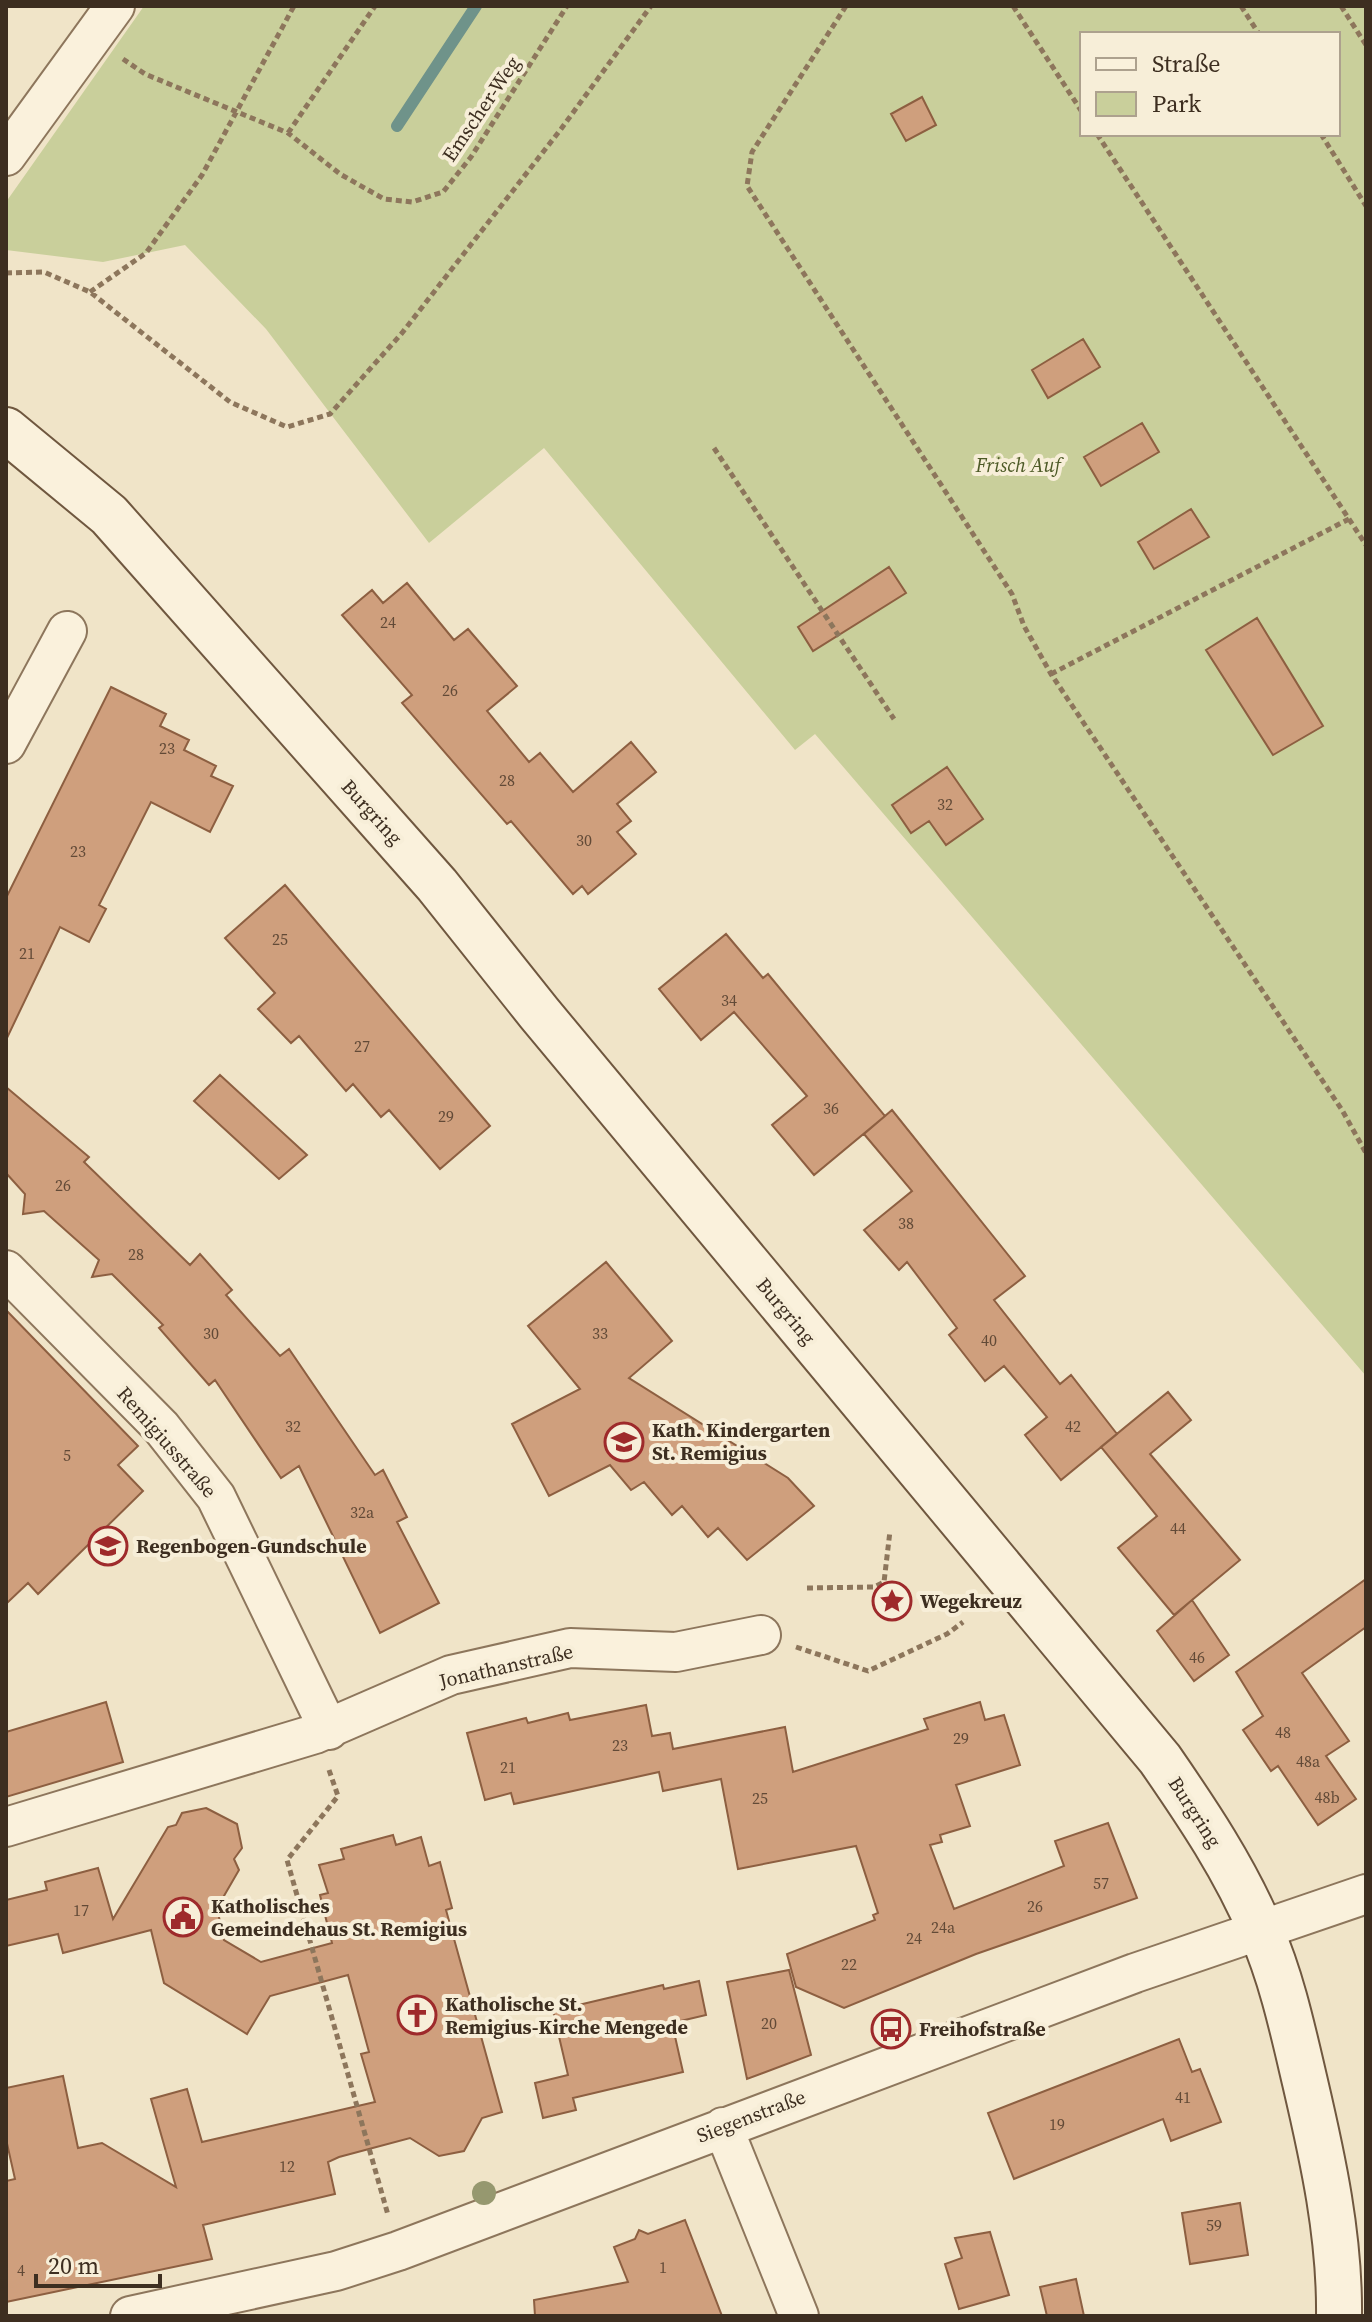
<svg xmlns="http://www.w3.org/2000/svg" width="1372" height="2322" font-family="'Source Serif 4',serif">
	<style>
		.green { fill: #c9cf9b; fill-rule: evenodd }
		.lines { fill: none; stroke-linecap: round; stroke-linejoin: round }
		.stream { stroke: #6f938a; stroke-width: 12 }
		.building { fill: #cf9f7d; stroke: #8d5f41; stroke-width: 2 }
		.street-casing { stroke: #8d765c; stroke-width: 42 }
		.secondary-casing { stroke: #6f573f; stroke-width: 48 }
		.path { stroke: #8d765c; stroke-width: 5; stroke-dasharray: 6 4; stroke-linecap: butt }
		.street { stroke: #faf1dc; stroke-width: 38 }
		.secondary { stroke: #faf1dc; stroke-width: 44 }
		.tree { fill: #96986f }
		.labels { text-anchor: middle; stroke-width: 8; stroke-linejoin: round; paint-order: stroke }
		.number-label { font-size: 16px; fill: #624a37 }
		.street-label { font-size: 20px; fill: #3d2e20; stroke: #f7eed8 }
		.park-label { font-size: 20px; font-style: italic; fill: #4d5a26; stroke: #f7eed8 }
		.poi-label { font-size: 20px; font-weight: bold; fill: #3d2e20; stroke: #f7eed8; text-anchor: start }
	</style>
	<rect width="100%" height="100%" fill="#f0e4c8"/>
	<!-- green -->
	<path class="green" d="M144,6H1366V1376L815,734L795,750L544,448L429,543L266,329L185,245L103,262L6,250V202ZM1082,34H1338V134H1082Z"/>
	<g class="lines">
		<!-- stream -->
		<path class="stream" d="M397,126L476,6"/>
	</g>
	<!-- building -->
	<path class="building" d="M922,97L936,125L906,141L891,114Z
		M1083,339L1100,367L1048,398L1032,370Z
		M1142,423L1159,452L1101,486L1084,457Z
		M1191,509L1209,537L1154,569L1138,542Z
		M889,567L906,593L813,651L798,627Z
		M407,583L454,640L468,629L517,686L487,711L529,762L540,753L573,792L631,742L656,772L617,804L631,821L617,832L636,854L588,894L582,886L573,894L511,821L507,824L402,703L412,695L342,615L372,590L383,603Z
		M1257,618L1323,726L1273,755L1206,650Z
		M111,687L166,714L160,726L189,740L184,750L216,766L211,776L233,786L210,832L151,802L99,905L106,909L89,942L60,927L6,1040V898Z
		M947,767L983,819L946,845L929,821L911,833L892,805Z
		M285,885L490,1126L440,1169L389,1110L381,1117L353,1084L346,1091L299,1036L291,1043L258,1009L275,993L225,938Z
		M726,934L763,978L768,974L885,1116L814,1175L772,1125L807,1096L734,1012L701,1040L659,989Z
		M220,1075L307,1155L279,1179L194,1101Z
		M6,1087L89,1157L84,1162L190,1265L200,1254L232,1290L226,1295L280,1356L289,1349L375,1475L383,1470L407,1517L397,1522L439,1603L380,1633L299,1466L281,1478L215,1380L209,1385L159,1328L163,1325L112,1274L92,1277L99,1260L44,1211L23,1214L25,1194L6,1173Z
		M892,1110L1025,1276L994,1300L1060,1384L1071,1375L1117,1434L1061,1480L1025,1435L1047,1417L1004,1366L985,1381L949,1335L957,1328L907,1262L899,1270L864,1230L912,1191L864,1134Z
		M606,1262L672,1341L629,1378L788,1478L814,1506L747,1560L718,1528L708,1537L682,1506L672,1515L644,1482L631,1490L610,1465L549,1496L512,1424L580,1389L528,1326Z
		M6,1310L138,1446L118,1465L143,1491L38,1594L28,1583L6,1604Z
		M1168,1392L1191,1420L1150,1454L1240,1560L1174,1615L1118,1548L1157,1516L1101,1447Z
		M1366,1579V1627L1302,1673L1349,1741L1326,1756L1356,1799L1318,1825L1278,1766L1271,1771L1243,1730L1263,1716L1236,1672Z
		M1192,1600L1229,1655L1194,1681L1157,1631Z
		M106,1702L123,1762L6,1797V1732Z
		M980,1702L985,1720L1004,1715L1020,1765L956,1785L970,1826L940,1835L942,1842L930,1845L954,1909L1064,1866L1055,1841L1108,1823L1137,1898L976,1954L844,2008L796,1987L787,1954L875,1920L873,1915L878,1913L856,1846L738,1869L721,1779L663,1791L659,1772L514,1804L511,1793L485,1800L467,1733L526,1718L528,1723L568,1713L570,1720L646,1705L652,1736L670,1733L673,1749L785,1727L793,1772L928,1729L924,1719Z
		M206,1808L237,1824L242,1848L234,1859L239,1870L217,1908L224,1940L261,1962L332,1943L320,1895L328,1893L319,1865L344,1859L341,1849L393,1835L396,1845L421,1837L429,1866L440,1862L452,1908L446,1910L502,2112L482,2118L464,2151L439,2156L410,2138L339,2157L328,2162L335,2194L203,2225L212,2259L6,2302V2181L15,2179L6,2139V2088L63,2076L78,2148L102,2143L176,2187L151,2099L187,2089L202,2142L375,2102L361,2054L369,2052L348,1975L270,1996L247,2034L164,1983L151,1930L63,1953L58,1934L6,1946V1900L47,1890L45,1882L98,1868L113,1919L168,1827L176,1825L182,1813Z
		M789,1970L811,2055L747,2079L727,1982Z
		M699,1981L706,2015L672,2023L683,2072L573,2098L576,2110L543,2118L535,2083L568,2075L553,2011L663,1985L664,1989Z
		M1179,2039L1192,2072L1200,2069L1221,2122L1171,2141L1163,2119L1014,2179L988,2113Z
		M1240,2203L1248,2255L1190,2264L1182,2213Z
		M685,2220L722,2316H535L534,2300L628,2282L614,2247L635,2239L639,2230L648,2234Z
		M990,2232L1009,2295L959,2309L945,2264L962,2258L955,2238Z
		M1076,2279L1084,2316H1047L1040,2287Z"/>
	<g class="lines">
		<defs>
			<path id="street" d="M6,156L115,6
				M6,744L67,631
				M6,1270L161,1427L216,1497L329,1730
				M6,1827L315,1734L451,1675L570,1648L676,1652L761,1635
				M723,2127L799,2316
				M130,2316L336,2271L398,2251L1135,1973L1366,1894"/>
			<path id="secondary" d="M6,430L109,515L437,885L539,1013L1160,1759C1198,1814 1235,1869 1261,1931C1282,1979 1293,2031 1305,2082C1323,2159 1340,2237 1339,2316"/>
		</defs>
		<!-- street casing -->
		<use href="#street" class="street-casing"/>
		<!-- secondary casing -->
		<use href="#secondary" class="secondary-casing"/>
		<!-- path -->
		<path class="path" d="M846,6L752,152L747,186L1012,594L1024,626L1051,674L1342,1110L1366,1153
			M1013,6L1082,112
			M1241,6L1259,34
			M1341,6L1366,45
			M123,59L145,74L288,133L340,174L384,199L412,202L443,192L471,157L567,6
			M288,133L375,6
			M1097,134L1366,545
			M1321,134L1366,206
			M6,273L44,272L90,292L230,402L287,427L330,414L402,333L561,129L651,6
			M90,292L146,253L202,175L294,6
			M714,448L894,719
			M1051,674L1349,519
			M807,1588L874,1587L884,1582L890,1531
			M796,1647L868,1671L947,1634L963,1622
			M329,1770L338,1796L287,1860L388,2215"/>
		<!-- street -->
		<use href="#street" class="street"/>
		<!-- secondary -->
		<use href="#secondary" class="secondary"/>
	</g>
	<!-- trees -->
	<circle class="tree" cx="484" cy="2193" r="12"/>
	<!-- icons -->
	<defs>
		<symbol id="school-ring" viewBox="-11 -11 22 22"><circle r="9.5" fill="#f7eed8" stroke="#9e2a2b" stroke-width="1.5"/><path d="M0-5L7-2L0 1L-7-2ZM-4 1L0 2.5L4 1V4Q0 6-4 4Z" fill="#9e2a2b"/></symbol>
		<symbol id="sight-ring" viewBox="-11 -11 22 22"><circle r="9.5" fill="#f7eed8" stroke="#9e2a2b" stroke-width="1.5"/><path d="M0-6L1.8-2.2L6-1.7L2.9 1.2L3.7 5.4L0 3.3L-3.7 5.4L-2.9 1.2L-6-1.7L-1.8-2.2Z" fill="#9e2a2b"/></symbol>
		<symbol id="civic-ring" viewBox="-11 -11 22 22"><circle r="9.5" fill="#f7eed8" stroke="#9e2a2b" stroke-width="1.5"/><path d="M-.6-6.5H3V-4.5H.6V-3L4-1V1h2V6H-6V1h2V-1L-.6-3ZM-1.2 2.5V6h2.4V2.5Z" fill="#9e2a2b"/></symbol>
		<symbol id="church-ring" viewBox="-11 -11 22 22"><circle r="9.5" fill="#f7eed8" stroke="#9e2a2b" stroke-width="1.5"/><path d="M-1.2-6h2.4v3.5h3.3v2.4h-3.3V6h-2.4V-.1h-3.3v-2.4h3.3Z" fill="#9e2a2b"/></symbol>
		<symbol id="bus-ring" viewBox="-11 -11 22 22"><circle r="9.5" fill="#f7eed8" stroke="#9e2a2b" stroke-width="1.5"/><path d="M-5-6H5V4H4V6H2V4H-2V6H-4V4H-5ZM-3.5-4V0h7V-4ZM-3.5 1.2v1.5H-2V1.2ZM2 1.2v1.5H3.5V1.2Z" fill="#9e2a2b"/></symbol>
	</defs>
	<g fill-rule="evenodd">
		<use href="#school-ring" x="602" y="1420" width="44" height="44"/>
		<use href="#school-ring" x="86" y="1524" width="44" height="44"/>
		<use href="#sight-ring" x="870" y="1579" width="44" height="44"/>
		<use href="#civic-ring" x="161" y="1895" width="44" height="44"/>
		<use href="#church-ring" x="395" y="1993" width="44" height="44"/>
		<use href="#bus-ring" x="869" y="2007" width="44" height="44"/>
	</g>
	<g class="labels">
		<!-- number labels -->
		<g class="number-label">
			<text x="388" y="628">24</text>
			<text x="450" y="696">26</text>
			<text x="167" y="754">23</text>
			<text x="507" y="786">28</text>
			<text x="945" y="810">32</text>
			<text x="584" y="846">30</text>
			<text x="78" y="857">23</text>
			<text x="280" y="945">25</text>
			<text x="27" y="959">21</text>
			<text x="729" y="1006">34</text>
			<text x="362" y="1052">27</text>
			<text x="831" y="1114">36</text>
			<text x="446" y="1122">29</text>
			<text x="63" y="1191">26</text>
			<text x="906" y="1229">38</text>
			<text x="136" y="1260">28</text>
			<text x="211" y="1339">30</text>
			<text x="600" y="1339">33</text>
			<text x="989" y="1346">40</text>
			<text x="293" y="1432">32</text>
			<text x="1073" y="1432">42</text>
			<text x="67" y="1461">5</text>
			<text x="362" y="1518">32a</text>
			<text x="1178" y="1534">44</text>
			<text x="1197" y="1663">46</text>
			<text x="1283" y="1738">48</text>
			<text x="961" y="1744">29</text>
			<text x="620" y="1751">23</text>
			<text x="1308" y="1767">48a</text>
			<text x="508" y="1773">21</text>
			<text x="1327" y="1803">48b</text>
			<text x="760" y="1804">25</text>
			<text x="1101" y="1889">57</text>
			<text x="1035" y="1912">26</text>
			<text x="81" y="1916">17</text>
			<text x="943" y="1933">24a</text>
			<text x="914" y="1944">24</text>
			<text x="849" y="1970">22</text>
			<text x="769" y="2029">20</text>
			<text x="1183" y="2103">41</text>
			<text x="1057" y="2130">19</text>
			<text x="287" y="2172">12</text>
			<text x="1214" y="2231">59</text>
			<text x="663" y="2273">1</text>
			<text x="21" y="2276">4</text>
		</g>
		<!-- street labels -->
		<g class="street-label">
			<text transform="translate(481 109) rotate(-56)" y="7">Emscher-Weg</text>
			<text transform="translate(372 812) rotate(48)" y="7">Burgring</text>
			<text transform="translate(786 1311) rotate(50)" y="7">Burgring</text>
			<text transform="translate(167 1442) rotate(49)" y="7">Remigiusstraße</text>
			<text transform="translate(506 1666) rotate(-13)" y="7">Jonathanstraße</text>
			<text transform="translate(1195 1812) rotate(57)" y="7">Burgring</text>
			<text transform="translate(751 2116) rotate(-21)" y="7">Siegenstraße</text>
		</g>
		<!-- park labels -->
		<g class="park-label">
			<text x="1018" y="472">Frisch Auf</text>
		</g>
		<!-- poi labels -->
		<g class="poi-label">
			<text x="652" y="1437">Kath. Kindergarten<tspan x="652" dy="23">St. Remigius</tspan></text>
			<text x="136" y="1553">Regenbogen-Gundschule</text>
			<text x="920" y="1608">Wegekreuz</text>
			<text x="211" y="1913">Katholisches<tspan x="211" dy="23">Gemeindehaus St. Remigius</tspan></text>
			<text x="445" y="2011">Katholische St.<tspan x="445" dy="23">Remigius-Kirche Mengede</tspan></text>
			<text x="919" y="2036">Freihofstraße</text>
		</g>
	</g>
	<!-- border -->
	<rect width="1372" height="2322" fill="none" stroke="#3d2e20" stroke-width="16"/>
	<!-- legend -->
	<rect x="1080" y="32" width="260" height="104" fill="#f7eed8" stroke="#ada18e" stroke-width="2"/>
	<rect x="1096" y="58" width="40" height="12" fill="#faf1dc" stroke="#ada18e" stroke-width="2"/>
	<text x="1152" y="72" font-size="24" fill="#3d2e20">Straße</text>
	<rect x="1096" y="92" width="40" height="24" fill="#c9cf9b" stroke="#ada18e" stroke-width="2"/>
	<text x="1152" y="112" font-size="24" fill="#3d2e20">Park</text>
	<!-- scale -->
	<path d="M36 2274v12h124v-12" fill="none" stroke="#3d2e20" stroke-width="4"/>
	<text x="48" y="2274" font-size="24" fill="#3d2e20" stroke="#f7eed8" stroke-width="6" paint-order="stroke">20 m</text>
</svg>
